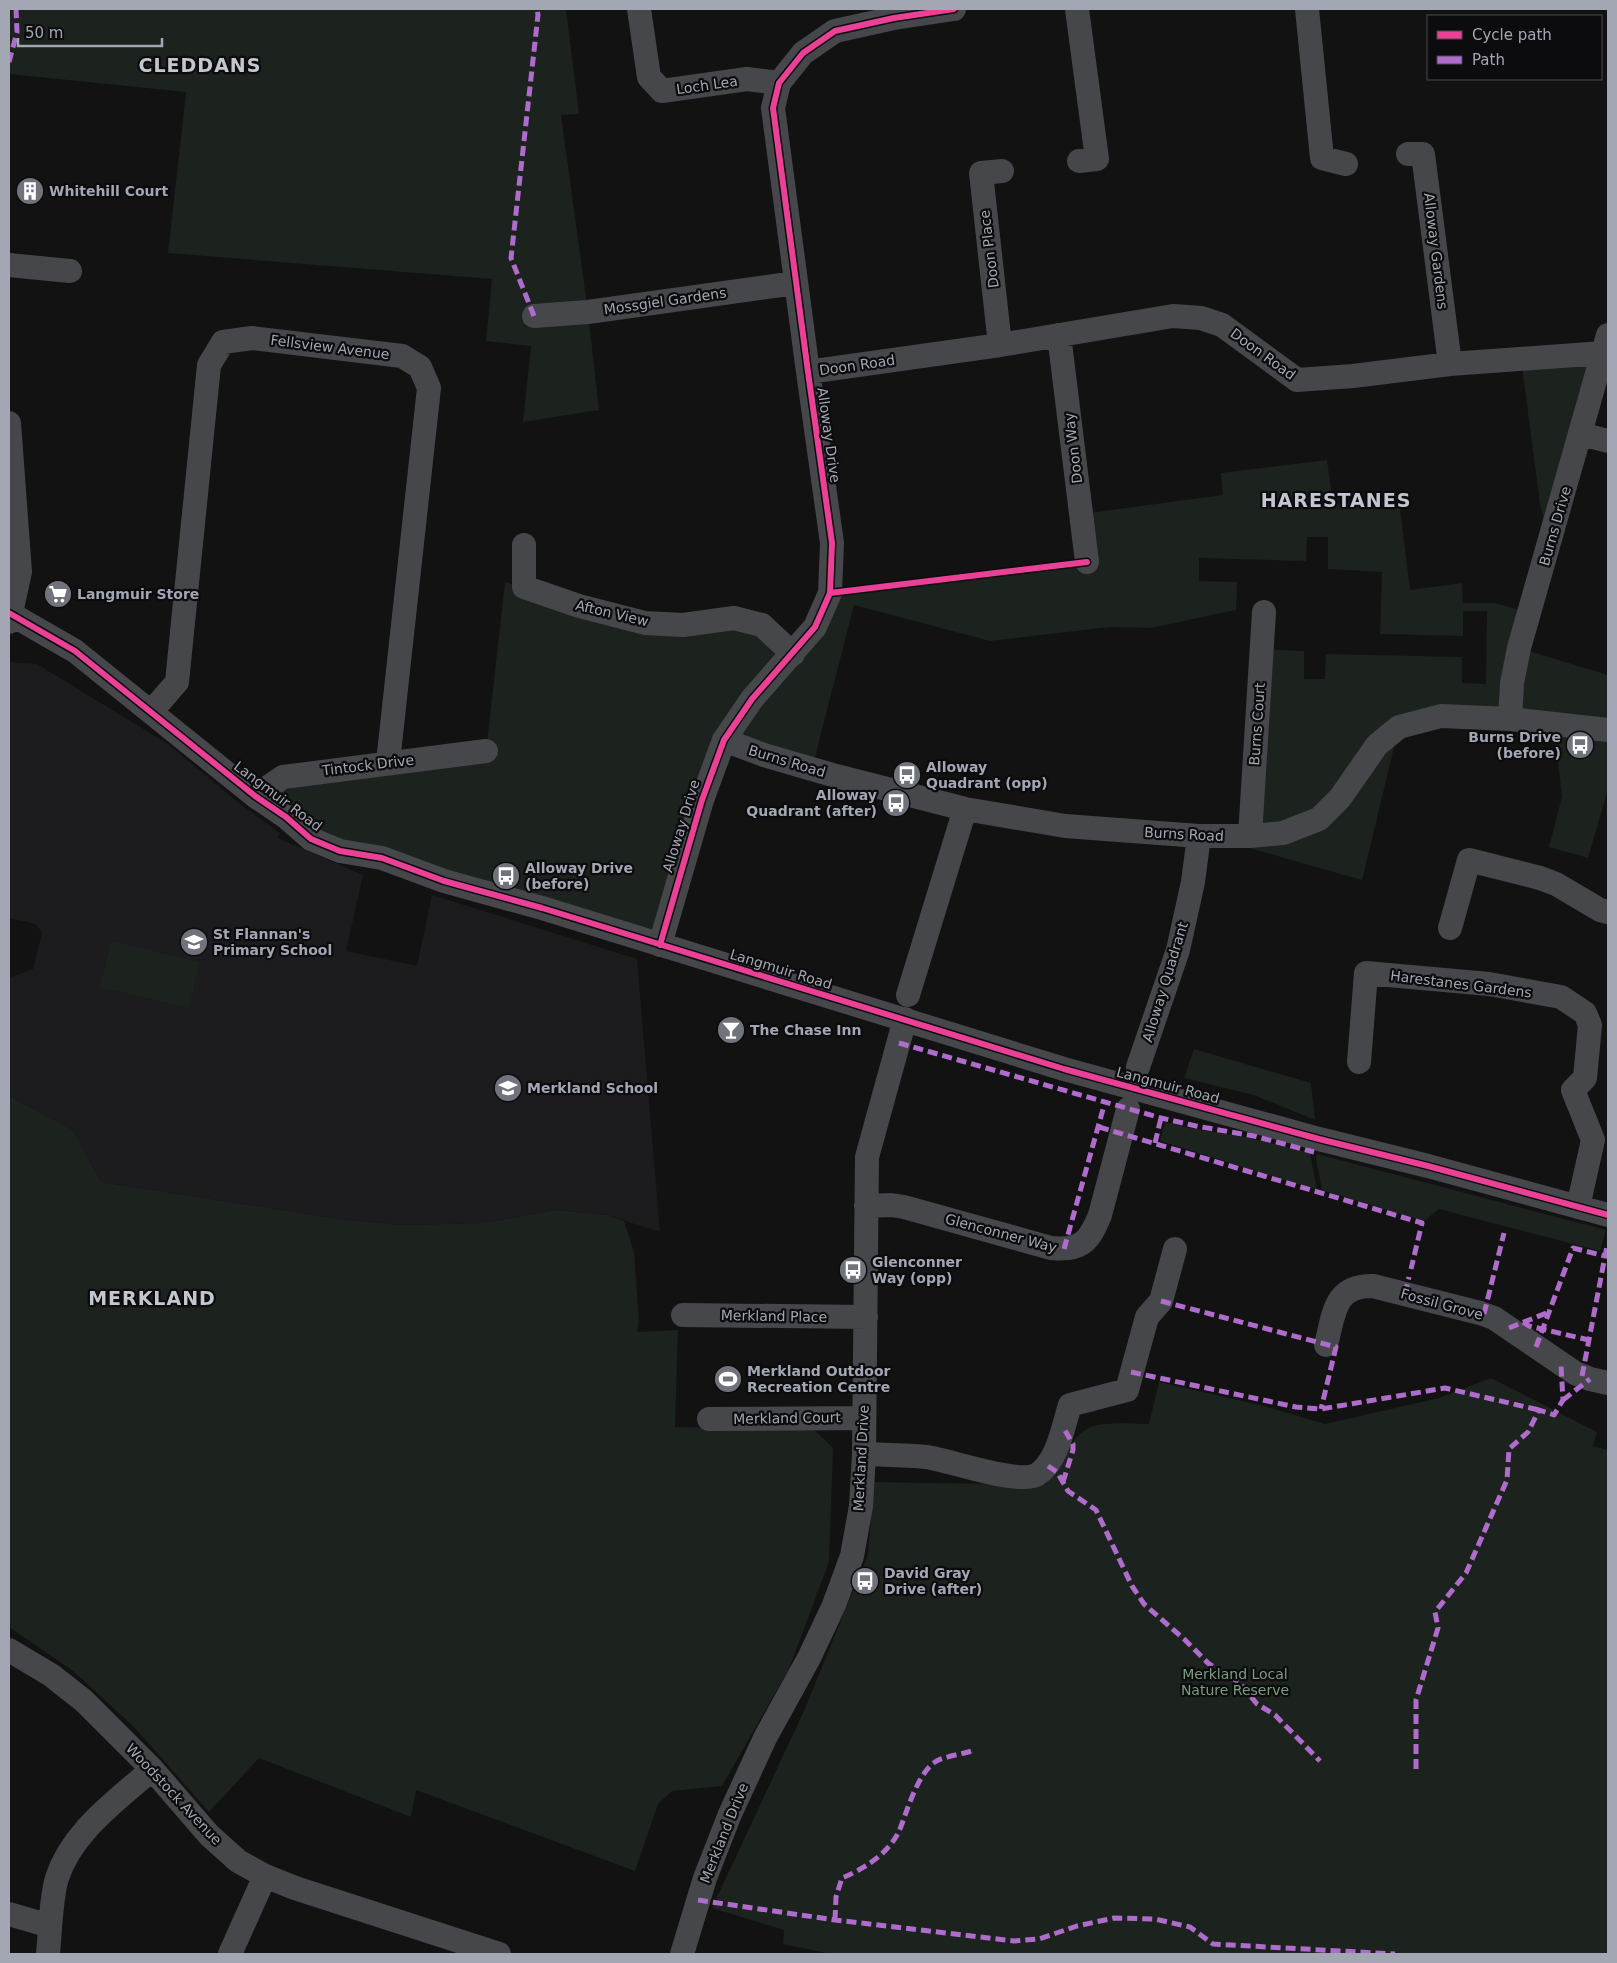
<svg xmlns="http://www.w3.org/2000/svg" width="1617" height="1963" font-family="'DejaVu Sans',sans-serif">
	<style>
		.built { fill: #1c1c1e }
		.green { fill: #1c221d }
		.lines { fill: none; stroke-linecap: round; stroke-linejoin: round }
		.minor { stroke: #46474b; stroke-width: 24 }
		.quiet { stroke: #b06ccc; stroke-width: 5; stroke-dasharray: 10 5; stroke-linecap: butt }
		.cycleway-casing { stroke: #0c0c0e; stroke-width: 9 }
		.cycleway { stroke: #ea4096; stroke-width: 6 }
		.labels { text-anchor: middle; stroke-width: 4.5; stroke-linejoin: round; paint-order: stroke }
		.street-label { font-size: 14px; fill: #a3a7b3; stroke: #0c0c0e }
		.poi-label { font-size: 14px; font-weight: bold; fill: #a3a7b3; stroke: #0c0c0e; text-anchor: start }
		.park-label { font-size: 14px; fill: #7a9e7e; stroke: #0c0c0e }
		.district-label { font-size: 19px; font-weight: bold; letter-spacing: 1px; fill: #c4c6cf; stroke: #0c0c0e }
	</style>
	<rect width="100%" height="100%" fill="#121212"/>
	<!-- built -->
	<path class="built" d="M9,662L37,664L168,744L240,804L280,833L278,838L363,875L346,951L417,966L432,895L637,959L660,1232L607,1215L555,1210L485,1223L401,1225L339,1219L101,1182L73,1130L9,1096V978L33,969L42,933L36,924L9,918Z"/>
	<!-- green -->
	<path class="green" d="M9,9H566L579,114L561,115L588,312L599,410L523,422L531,346L486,341L492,279L168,253L186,92L9,74Z
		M1603,353L1550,544L1540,504L1521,359Z
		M1327,460L1333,504L1399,500L1410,590L1462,583L1463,603H1495L1529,613L1519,648L1608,675V789L1588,858L1549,847L1562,797L1557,752L1549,724L1399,727L1362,880L1249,848L1262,649L1304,651V679H1325L1326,654L1462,657V683L1486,684L1487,611H1463V636L1380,634L1382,572L1328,569V537H1307L1306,561L1199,558V581L1237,582L1236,610L1151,628L1110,627L990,641L854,605L812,769L724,740L660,945L444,881L286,817L268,786L486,751L505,582L645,623L734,618L793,654L830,593L1087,562L1081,514L1223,495L1221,473Z
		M111,941L200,962L189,1008L100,987Z
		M1194,1049L1311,1083L1315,1120L1254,1095L1184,1078Z
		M9,1096L73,1130L101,1182L339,1219L401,1225L485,1223L555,1210L607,1215L624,1221L634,1252L639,1321L637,1332L678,1330L675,1427L765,1429L810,1426L833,1448L829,1562L789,1669L722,1786L672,1791L658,1804L635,1871L416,1790L411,1817L259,1758L209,1812L135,1728L73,1671L9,1627Z
		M1165,1122L1189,1128L1250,1138L1310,1153L1317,1190L1160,1141Z
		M1317,1154L1606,1230L1600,1251L1439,1209L1424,1221L1322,1190L1316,1158Z
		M1491,1378L1597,1432L1593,1446L1608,1450V1954H831L783,1944L784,1930L712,1908L803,1713L868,1555L874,1482L1045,1485C1057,1466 1072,1432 1094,1426C1107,1422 1135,1424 1149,1424L1159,1382L1264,1406L1325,1424L1439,1398Z"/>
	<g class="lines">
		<!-- minor -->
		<path class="minor" d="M639,9L649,77L662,91L747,79L779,83
			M1077,9L1097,159L1079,161
			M1307,9L1322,158L1346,164
			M1408,154H1423L1450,364
			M9,265L70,271
			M534,316L588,312L796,283
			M1059,335L1087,562
			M1000,345L981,173L1002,171
			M808,372L1000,345L1173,316L1201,318L1222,325L1297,380L1353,376L1450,364L1603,353
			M9,423L20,572L9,622
			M1581,434L1608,441
			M524,545V587L579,606L645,623L683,625L734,618L762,625L793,654
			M9,613L75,651L255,796L286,817L311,839L340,851L382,858L444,881L542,908L1064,1069L1319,1139L1428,1166L1608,1215
			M151,712L177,682L209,365L223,342L252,338L402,356L420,367L429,388L388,762
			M1510,719L1512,683L1519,648L1608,335
			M724,740L764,755L836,776L965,809L1065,826L1199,836H1250L1283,833L1319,819L1340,798L1377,745L1399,727L1441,716L1510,719L1608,730
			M255,796L283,777L486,751
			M1250,836L1264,612
			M1450,928L1469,860L1540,878L1556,884L1600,910L1608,912
			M660,945L702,800L724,740L752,699L815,627L830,593L832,543L808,372L773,108L779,83L803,53L835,31L894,18L954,9
			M908,995L965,809
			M1359,1062L1366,973L1489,984L1561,997L1585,1013L1590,1025L1585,1078L1573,1090L1593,1140L1578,1207
			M1138,1067L1178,950L1193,882L1199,836
			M866,1206L891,1205L904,1207L1051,1248C1081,1251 1089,1242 1100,1215L1128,1109
			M683,1315L866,1317
			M1326,1345C1334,1314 1334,1285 1373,1286L1480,1313L1494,1318L1575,1373L1590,1379L1608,1383
			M709,1419L864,1418
			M864,1454C885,1455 906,1455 926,1457C950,1460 1020,1486 1038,1474C1058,1460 1063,1427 1070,1405L1127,1390L1147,1317L1161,1301L1175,1249
			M9,1650L51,1675L84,1701L152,1769L209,1835L238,1861L265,1876L295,1888L499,1954
			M9,1914L50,1926
			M48,1954C50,1933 51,1897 57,1878C72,1831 117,1801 152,1769
			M230,1954L265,1876
			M682,1954L705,1878L730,1814L765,1738L809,1658L834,1605L852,1556L861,1506L864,1454L867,1157L905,1019"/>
		<!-- quiet -->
		<path class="quiet" d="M9,62L17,32L16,9
			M534,316L511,258L538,15L537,9
			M899,1043L1161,1118L1196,1126L1254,1136L1314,1152
			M1099,1127L1422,1223L1411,1269
			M1155,1143L1161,1118
			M1064,1249L1105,1102
			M1405,1294L1409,1277
			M1161,1301L1336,1347L1321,1409
			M1484,1314L1504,1233
			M1523,1322L1529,1326L1589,1340
			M1509,1328L1549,1312
			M1536,1347L1573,1248L1605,1256
			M1131,1372L1296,1407L1321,1409L1445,1388L1539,1410
			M1582,1376L1607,1246
			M1563,1400L1590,1379
			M1048,1466L1057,1472L1068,1491L1096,1510L1132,1586L1144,1604L1184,1639L1209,1664L1239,1682L1257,1704L1275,1715L1320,1761
			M1063,1482L1073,1450V1444L1063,1427
			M1416,1769V1700L1438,1628L1435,1612L1466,1573L1507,1480L1509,1449L1528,1432L1539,1410L1554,1415L1563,1400L1561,1365
			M698,1900L835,1920L1014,1941L1039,1939L1077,1926L1114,1918L1155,1919L1190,1927L1213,1944L1395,1954
			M835,1920L836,1897L842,1878C864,1869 890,1853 900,1829C907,1811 918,1773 935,1762C942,1757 962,1754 972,1751"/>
		<defs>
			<path id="cycleway" d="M830,593L1087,562
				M9,613L75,651L255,796L286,817L311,839L340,851L382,858L444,881L542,908L1064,1069L1319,1139L1428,1166L1608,1215
				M660,945L702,800L724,740L752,699L815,627L830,593L832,543L808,372L773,108L779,83L803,53L835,31L894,18L954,9"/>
		</defs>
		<!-- cycleway casing -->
		<use href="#cycleway" class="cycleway-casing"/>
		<!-- cycleway -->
		<use href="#cycleway" class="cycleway"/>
	</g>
	<!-- icons -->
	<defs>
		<symbol id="building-disc" viewBox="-11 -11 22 22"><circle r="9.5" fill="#70737b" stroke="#0c0c0e"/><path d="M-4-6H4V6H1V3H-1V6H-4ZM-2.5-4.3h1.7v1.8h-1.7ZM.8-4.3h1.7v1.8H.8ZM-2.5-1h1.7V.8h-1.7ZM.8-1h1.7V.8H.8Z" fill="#fff"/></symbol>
		<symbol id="supermarket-disc" viewBox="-11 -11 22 22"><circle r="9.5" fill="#70737b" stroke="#0c0c0e"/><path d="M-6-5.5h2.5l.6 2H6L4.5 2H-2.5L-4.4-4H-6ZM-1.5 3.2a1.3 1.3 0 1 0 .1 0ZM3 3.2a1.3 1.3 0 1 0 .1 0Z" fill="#fff"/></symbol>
		<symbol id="bus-disc" viewBox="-11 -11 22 22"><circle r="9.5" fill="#70737b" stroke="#0c0c0e"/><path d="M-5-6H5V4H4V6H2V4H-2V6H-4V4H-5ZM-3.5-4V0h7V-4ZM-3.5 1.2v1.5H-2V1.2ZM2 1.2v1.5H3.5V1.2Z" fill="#fff"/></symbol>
		<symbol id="school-disc" viewBox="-11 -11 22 22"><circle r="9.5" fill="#70737b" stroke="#0c0c0e"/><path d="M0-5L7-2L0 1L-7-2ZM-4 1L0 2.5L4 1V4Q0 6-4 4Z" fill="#fff"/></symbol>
		<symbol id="bar-disc" viewBox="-11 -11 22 22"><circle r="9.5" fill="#70737b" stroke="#0c0c0e"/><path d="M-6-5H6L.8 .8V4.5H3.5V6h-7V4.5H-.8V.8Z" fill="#fff"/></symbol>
		<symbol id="stadium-disc" viewBox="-11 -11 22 22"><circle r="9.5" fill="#70737b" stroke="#0c0c0e"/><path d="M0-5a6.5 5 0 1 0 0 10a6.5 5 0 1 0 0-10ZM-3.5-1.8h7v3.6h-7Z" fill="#fff"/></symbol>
	</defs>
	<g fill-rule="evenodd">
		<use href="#building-disc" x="14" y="175" width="32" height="32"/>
		<use href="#supermarket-disc" x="42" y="578" width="32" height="32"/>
		<use href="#bus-disc" x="1564" y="729" width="32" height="32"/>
		<use href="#bus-disc" x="891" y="759" width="32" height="32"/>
		<use href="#bus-disc" x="880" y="787" width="32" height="32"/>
		<use href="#bus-disc" x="490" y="860" width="32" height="32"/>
		<use href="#school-disc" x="178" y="926" width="32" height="32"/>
		<use href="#bar-disc" x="715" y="1014" width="32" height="32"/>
		<use href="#school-disc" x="492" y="1072" width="32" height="32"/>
		<use href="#bus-disc" x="837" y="1254" width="32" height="32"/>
		<use href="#stadium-disc" x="712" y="1363" width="32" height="32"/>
		<use href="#bus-disc" x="849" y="1565" width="32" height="32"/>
	</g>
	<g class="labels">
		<!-- street labels -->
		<g class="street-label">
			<text transform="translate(707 85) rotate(-8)" y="5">Loch Lea</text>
			<text transform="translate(989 249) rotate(-97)" y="5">Doon Place</text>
			<text transform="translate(1436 251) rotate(83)" y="5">Alloway Gardens</text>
			<text transform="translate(665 301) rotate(-8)" y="5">Mossgiel Gardens</text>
			<text transform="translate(330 347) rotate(7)" y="5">Fellsview Avenue</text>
			<text transform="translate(1263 354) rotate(36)" y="5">Doon Road</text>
			<text transform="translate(857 365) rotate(-8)" y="5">Doon Road</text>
			<text transform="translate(829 435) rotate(82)" y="5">Alloway Drive</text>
			<text transform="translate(1073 448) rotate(-97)" y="5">Doon Way</text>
			<text transform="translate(1555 526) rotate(-74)" y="5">Burns Drive</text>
			<text transform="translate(612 613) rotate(13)" y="5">Afton View</text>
			<text transform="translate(1257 724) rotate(-86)" y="5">Burns Court</text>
			<text transform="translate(787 761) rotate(17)" y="5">Burns Road</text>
			<text transform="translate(368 765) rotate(-7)" y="5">Tintock Drive</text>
			<text transform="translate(278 796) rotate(37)" y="5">Langmuir Road</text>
			<text transform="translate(681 826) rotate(-73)" y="5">Alloway Drive</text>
			<text transform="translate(1184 834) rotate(3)" y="5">Burns Road</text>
			<text transform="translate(781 969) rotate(17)" y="5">Langmuir Road</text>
			<text transform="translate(1165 982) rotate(-73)" y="5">Alloway Quadrant</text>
			<text transform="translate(1461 984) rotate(7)" y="5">Harestanes Gardens</text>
			<text transform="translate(1168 1085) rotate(15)" y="5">Langmuir Road</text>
			<text transform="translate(1001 1233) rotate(15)" y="5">Glenconner Way</text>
			<text transform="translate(1442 1304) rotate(15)" y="5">Fossil Grove</text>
			<text transform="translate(774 1316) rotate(1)" y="5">Merkland Place</text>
			<text transform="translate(787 1418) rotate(-1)" y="5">Merkland Court</text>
			<text transform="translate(861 1458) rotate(-87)" y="5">Merkland Drive</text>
			<text transform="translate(174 1794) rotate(47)" y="5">Woodstock Avenue</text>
			<text transform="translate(724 1833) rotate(-68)" y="5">Merkland Drive</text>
		</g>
		<!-- poi labels -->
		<g class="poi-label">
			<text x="49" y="196">Whitehill Court</text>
			<text x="77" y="599">Langmuir Store</text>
			<text x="1561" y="742" text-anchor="end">Burns Drive<tspan x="1561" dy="16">(before)</tspan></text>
			<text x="926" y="772">Alloway<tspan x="926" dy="16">Quadrant (opp)</tspan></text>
			<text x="877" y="800" text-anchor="end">Alloway<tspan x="877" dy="16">Quadrant (after)</tspan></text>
			<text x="525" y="873">Alloway Drive<tspan x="525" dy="16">(before)</tspan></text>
			<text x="213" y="939">St Flannan's<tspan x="213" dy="16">Primary School</tspan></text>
			<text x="750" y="1035">The Chase Inn</text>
			<text x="527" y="1093">Merkland School</text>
			<text x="872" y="1267">Glenconner<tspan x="872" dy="16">Way (opp)</tspan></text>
			<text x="747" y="1376">Merkland Outdoor<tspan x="747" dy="16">Recreation Centre</tspan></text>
			<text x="884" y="1578">David Gray<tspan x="884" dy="16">Drive (after)</tspan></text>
		</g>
		<!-- park labels -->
		<g class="park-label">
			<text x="1235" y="1679">Merkland Local<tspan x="1235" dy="16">Nature Reserve</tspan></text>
		</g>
		<!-- district labels -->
		<g class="district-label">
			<text x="200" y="72">CLEDDANS</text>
			<text x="1336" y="507">HARESTANES</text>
			<text x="152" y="1305">MERKLAND</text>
		</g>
	</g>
	<!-- border -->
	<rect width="1617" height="1963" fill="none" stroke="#a3a7b3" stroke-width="20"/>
	<!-- legend -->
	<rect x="1427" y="15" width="175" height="65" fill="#0c0c0e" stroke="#484a50"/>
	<rect x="1437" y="31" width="25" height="8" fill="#ea4096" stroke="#484a50"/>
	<text x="1472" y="40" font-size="15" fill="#a3a7b3">Cycle path</text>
	<rect x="1437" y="56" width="25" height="8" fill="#b06ccc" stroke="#484a50"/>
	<text x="1472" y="65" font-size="15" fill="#a3a7b3">Path</text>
	<!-- scale -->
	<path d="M18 38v8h144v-8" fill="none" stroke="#a3a7b3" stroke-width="2.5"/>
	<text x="25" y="38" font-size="15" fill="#a3a7b3" stroke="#0c0c0e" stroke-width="4" paint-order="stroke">50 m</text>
</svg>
